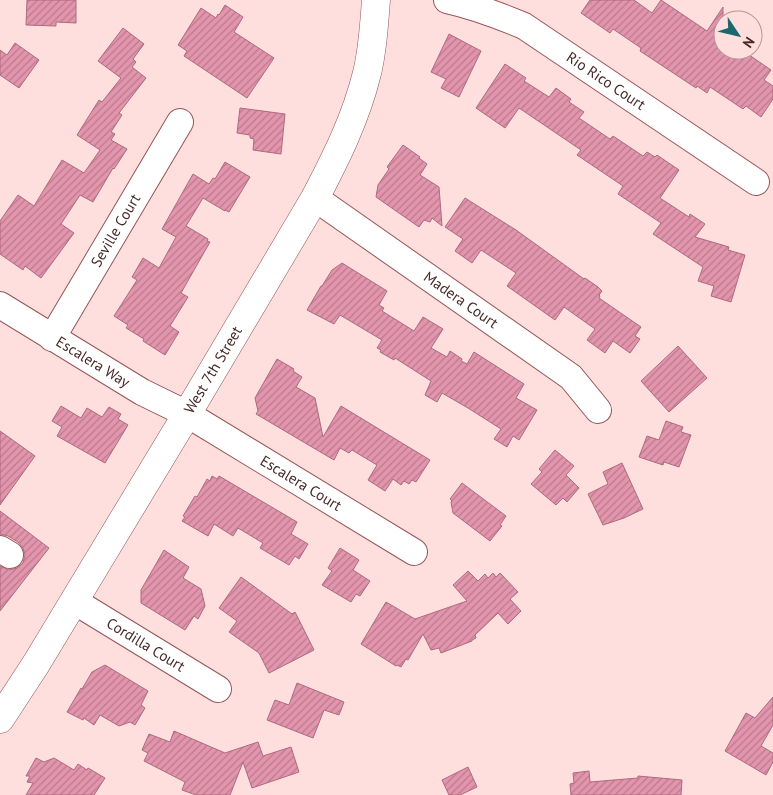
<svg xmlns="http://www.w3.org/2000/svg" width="773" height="795" font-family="'PT Sans',sans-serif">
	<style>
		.building { fill: url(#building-hatch); stroke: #ad6a7f }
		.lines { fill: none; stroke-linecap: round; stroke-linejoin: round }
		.minor-casing { stroke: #975455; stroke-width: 28 }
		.major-casing { stroke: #975455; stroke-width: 29 }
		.minor { stroke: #fff; stroke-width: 26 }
		.major { stroke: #fff; stroke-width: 28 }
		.labels { text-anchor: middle; stroke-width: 5; stroke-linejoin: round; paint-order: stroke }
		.street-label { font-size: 15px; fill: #462929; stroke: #ffdfde }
	</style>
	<defs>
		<pattern id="building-hatch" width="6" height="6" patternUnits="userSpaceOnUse" patternTransform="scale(1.25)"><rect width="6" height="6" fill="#e395ad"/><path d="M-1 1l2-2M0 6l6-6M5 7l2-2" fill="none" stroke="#ba7a8d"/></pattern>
	</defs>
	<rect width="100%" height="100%" fill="#ffdfde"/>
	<!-- building -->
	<path class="building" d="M27,0H76V23L56,22V26L26,25Z
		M590,0H634L652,13L661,0L707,31L723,7V50H742L771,70L764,80L773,86V99L761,117L746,106L743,109L710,87L707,93L697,86L696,88L640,51L641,48L613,29L610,33L581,13Z
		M225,5L243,17L234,32L274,58L247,98L184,56L187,51L178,45L201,8L216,18L218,14L219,15Z
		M123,28L144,44L133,59L136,62L132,67L146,78L119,113L122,115L111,132L115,134L111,140L127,149L114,169L113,168L93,202L80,195L61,224L74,233L41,278L25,266L23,270L0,254V221L18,195L34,206L62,160L84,173L100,150L77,135L99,100L102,102L121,78L98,61Z
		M449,34L481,51L459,97L441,88L446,79L431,72Z
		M15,43L39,60L19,88L0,75V50L7,55Z
		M505,64L526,78L524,81L549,97L556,88L571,99L569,102L584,112L579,118L610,139L613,136L643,156L647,152L655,157L657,155L679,170L660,198L689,217L690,214L705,224L695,237L729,247L728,250L745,255L731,302L711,296L714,286L698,281L703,267L653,234L661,223L618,194L623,186L577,155L581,150L519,108L505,128L476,108Z
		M240,108L285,114L281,154L253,150L254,139L250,138V135L237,133Z
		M403,145L420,157L419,158L427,164L420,175L439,187L442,226L432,218L430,222L424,220L419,227L376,197L378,185L389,169L387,167Z
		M225,162L250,177L229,212L225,210V211L203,198L186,226L208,239L207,241L210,242L181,293L188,297L170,326L179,332L165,355L143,341L144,339L126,328L128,325L114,316L137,280L132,277L143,258L159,268L176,237L162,229L193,174L209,184L213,178L215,179Z
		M465,198L516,230L584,279L585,278L598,287L602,291L599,295L600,296L599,298L641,327L635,336L640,339L630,353L613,341L605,353L587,340L595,329L564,307L555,320L507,286L516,273L481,250L472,263L455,251L463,239L445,227Z
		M342,263L387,291L379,305L384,308L382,311L414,331L423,317L443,329L431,348L447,357L450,351L462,359L461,361L467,364L474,352L524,384L516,398L537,410L519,440L513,436L507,447L494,439L501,429L468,408L442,393L437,402L425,395L431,381L395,358L394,360L380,352L381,350L377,348L382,340L340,315L334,324L307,310L321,286H322L332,270Z
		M678,346L707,378L669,412L641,381Z
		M277,359L294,369L293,371L302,377L296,387L315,398L323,437L341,406L430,460L416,482L412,480L409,484L404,481L401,485L393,479L385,491L368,480L377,465L352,450L349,453L340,448L334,460L256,414L258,411L255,398Z
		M61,406L81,418L87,408L102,417L109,407L121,414L118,419L128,425L105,463L57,436L62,427L52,421Z
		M666,421L683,427L681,432L691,435L679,467L664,462L663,465L639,457L647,436L659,440Z
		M0,431L35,456L0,505Z
		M555,450L574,466L566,475L579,488L567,502L563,498L556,505L531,484L542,472L539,469Z
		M622,463L643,509L624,518L603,525L588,494L608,484L603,472Z
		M212,476L217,479L219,476L297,522L291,534L308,544L299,559L295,556L289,565L260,548L263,543L238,528L233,536L214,524L208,536L182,521L185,517L183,516L195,496L197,497L207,479L210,481Z
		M462,483L506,516L500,525L502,526L490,541L453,513L451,502L452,501L450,499Z
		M0,511L49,548L0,611V566L9,570L17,568L23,563L25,555L23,548L18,542L8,536L0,534Z
		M340,548L359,560L353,570L370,581L360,596L356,594L351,602L322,585L332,571L328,568Z
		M164,550L189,567L183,578L201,589L205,606L198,619L194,616L185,630L141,603V590Z
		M468,571L478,581L485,574L488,578L493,573L496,577L500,573L518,592L510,599L521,611L508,624L498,613L475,635L476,638L472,640V641L441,653L439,648L431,650L423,634L408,660L406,659L401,667L397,665L396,666L361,644L386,602L415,619L467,601L453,585Z
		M241,577L292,614L295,612L314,650L269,673L259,653L229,632L237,621L219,608Z
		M105,665L148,691L141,705L145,708L135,725L130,722L119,726L100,715L94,725L84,718L83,720L67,712L81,688L82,689L92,672Z
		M297,683L344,702L339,715L324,710L313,738L267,720L275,700L289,705Z
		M773,697V725L761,746L773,753V762L766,775L725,751L746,713L755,718Z
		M174,731L225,753L258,742L263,756L291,747L299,772L252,788L243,762L230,795H196L182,790L185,782L144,761L148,753L142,750L149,734L170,742Z
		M36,758L44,762L54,758L74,770L78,764L87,770L88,768L105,778L94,795H26L33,783L27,782L30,776H26Z
		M468,767L477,787L460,795H449L442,780Z
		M589,771L590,782L638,778V776L682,780L681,795H571L570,784L574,783L573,773Z"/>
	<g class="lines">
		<defs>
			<g id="minor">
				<path id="s1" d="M447,0C474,6 498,15 524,26L756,182"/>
				<path id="s2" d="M315,198L571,377L598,410"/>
				<path id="s3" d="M0,305L142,392L187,414L414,552"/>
				<path id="s4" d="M52,338L180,122"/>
				<path d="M0,549L10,555"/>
				<path id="s5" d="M74,601L218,689"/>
			</g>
			<g id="major">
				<path id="s6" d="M0,719L36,664L187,414L315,198C336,158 356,118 367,73C373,49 374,25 376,0"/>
			</g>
		</defs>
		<!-- minor casing -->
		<use href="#minor" class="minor-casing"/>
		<!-- major casing -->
		<use href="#major" class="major-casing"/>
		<!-- minor -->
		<use href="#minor" class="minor"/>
		<!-- major -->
		<use href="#major" class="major"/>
	</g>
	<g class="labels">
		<!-- street labels -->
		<g class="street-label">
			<text dy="5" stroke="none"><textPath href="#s1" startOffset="180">Rio Rico Court</textPath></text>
			<text dy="5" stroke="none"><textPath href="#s4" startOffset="125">Seville Court</textPath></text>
			<text dy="5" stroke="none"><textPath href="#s2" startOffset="178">Madera Court</textPath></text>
			<text dy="5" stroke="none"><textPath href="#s3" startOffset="109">Escalera Way</textPath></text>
			<text dy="5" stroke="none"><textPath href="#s6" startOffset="409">West 7th Street</textPath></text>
			<text dy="5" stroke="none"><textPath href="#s3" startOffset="350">Escalera Court</textPath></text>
			<text dy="5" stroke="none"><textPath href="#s5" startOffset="84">Cordilla Court</textPath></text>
		</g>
	</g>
	<!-- north arrow -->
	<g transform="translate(738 35) rotate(125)"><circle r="24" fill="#ffdfde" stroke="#b59696"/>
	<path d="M0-4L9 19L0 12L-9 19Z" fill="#1b686c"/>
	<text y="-8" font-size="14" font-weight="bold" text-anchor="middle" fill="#462929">N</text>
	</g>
</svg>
